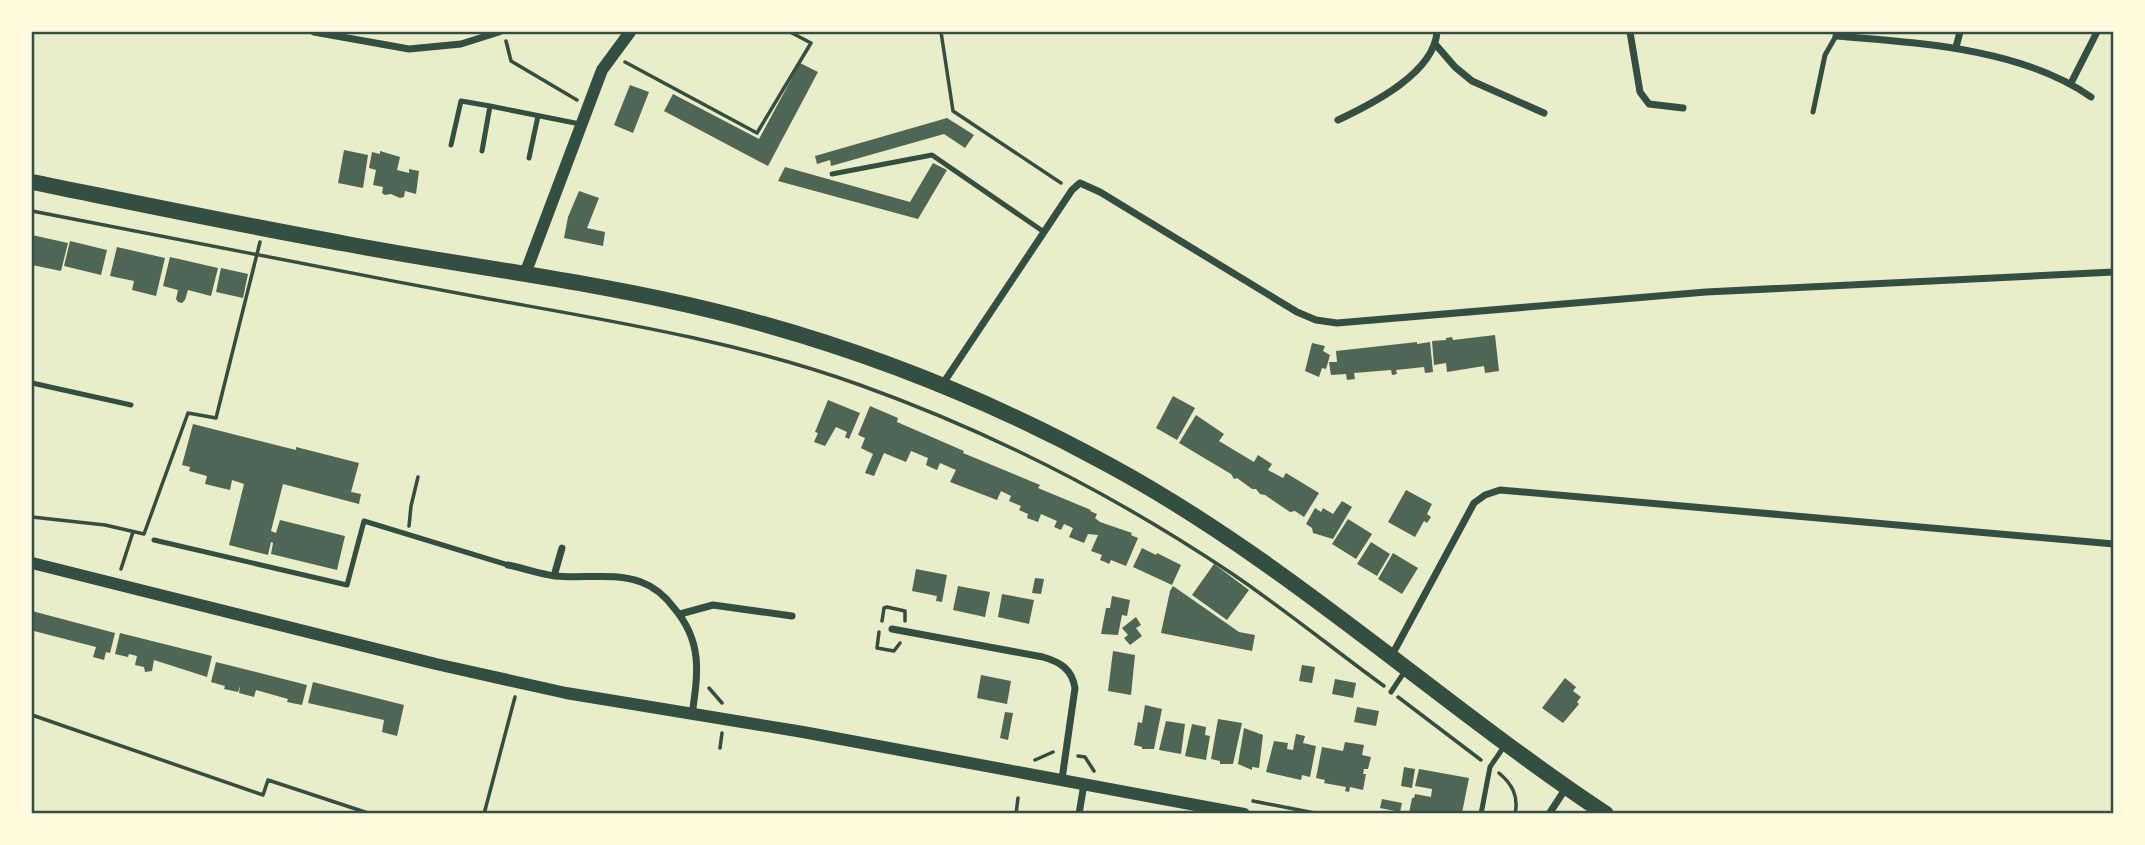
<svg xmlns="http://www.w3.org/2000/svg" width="2145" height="845" font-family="'Nunito Sans',sans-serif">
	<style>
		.building { fill: #4f6655 }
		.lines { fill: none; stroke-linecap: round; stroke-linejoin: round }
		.path { stroke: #344e41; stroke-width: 3.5 }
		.service { stroke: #344e41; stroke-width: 5 }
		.minor { stroke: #344e41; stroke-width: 7 }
		.tertiary { stroke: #344e41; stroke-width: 12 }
		.primary { stroke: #344e41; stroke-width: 16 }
		.neatline { fill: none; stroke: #344e41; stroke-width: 2.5 }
	</style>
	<rect width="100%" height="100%" fill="#e9edc9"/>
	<!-- building -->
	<path class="building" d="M800,63L818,72L768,166L664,111L673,94L759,139Z
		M630,85L649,92L633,133L614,125Z
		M947,118L974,135L965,148L944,134L831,166L830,160L817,164L815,156Z
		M344,150L368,155L363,188L338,183Z
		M380,151L400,157L397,170L409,173V169L419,171L416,194L405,191L404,197L400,198L391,194L385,195L382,193L383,187L373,185L376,170L369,168L372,152L380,154Z
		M933,163L947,170L918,219L778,181L785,167L910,202Z
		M579,191L599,198L587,228L605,232L603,246L564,238L568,217Z
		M32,235L68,243L61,271L32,265Z
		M70,241L107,250L101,275L64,266Z
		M117,247L165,258L156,296L132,290L134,281L110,276Z
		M170,257L218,268L211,296L188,290L185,300L182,303L178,302L176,299L178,290L163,286Z
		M221,268L248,274L243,298L216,292Z
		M1495,335L1499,371L1485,373L1484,366L1447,372L1446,363L1434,365L1432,341L1446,340V338L1452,337L1453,340Z
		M1417,342V344L1430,342L1433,372L1425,373L1424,367L1396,370L1397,374L1392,375L1391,370L1354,373L1355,379L1347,380L1346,374L1331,375L1329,362H1337L1336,351Z
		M1312,343L1325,346L1323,351L1330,355L1326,369L1322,368L1319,377L1305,371Z
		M1173,396L1195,408L1177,440L1156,428Z
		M828,400L860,413L849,439L845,437L847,432L836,427L825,446L814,442L818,433L815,432Z
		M870,406L898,418L897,422L964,451L963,453L1040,485L1038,488L1091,510L1090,511L1097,514L1095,518L1100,522L1132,533L1131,535L1138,538L1126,566L1111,560L1109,564L1105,562L1100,560L1102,555L1091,551L1098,535L1088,534L1084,543L1069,537L1073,528L1064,524L1061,530L1054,527L1057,521L1041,514L1038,522L1027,518L1028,514L1019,510L1021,506L1009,501L1011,496L1001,491L997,500L950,482L956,470L940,463L937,470L930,467L926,465L928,458L911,451L906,462L884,453L874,476L865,473L873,454L861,448L865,438L858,435Z
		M1196,415L1224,434L1219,441L1254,462L1258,455L1272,464L1268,470L1283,478L1286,473L1319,493L1304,517L1295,511L1290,512L1265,495L1260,494L1256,489H1252L1237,478L1234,479L1231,474L1179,443Z
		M193,424L296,450V447L359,463L351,492L361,494L359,504L283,484L271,531L276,533L280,520L345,536L337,570L271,554L273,543L271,542L268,555L229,545L244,484L232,480L230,490L205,484L207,476L189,471L190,467L182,465Z
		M1406,490L1432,504L1427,514L1431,517L1427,523L1424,521L1415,537L1388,522Z
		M1342,501L1352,507L1333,539L1313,533L1312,528L1306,524L1315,508L1321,512L1323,508L1333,514Z
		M1348,519L1372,534L1356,559L1332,544Z
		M1371,542L1390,554L1377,576L1357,564Z
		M1142,548L1156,555L1157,553L1181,565L1172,585L1133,567Z
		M1393,553L1418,568L1402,594L1378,579Z
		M1214,564L1249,590L1227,620L1192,595Z
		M916,569L947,575L942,602L936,601L937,596L912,591Z
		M1035,578L1044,579L1041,594L1032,593Z
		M958,586L990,592L985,617L953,610Z
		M1173,586L1239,632L1255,635L1252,651L1161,633L1170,591Z
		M1002,594L1034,600L1029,624L998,617Z
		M1112,596L1130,600L1127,616L1122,615L1118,635L1101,634L1106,608H1110Z
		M32,611L115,633L110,653L106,652L104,660L93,657L96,647L34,631L32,637Z
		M1136,617L1141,625L1136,628L1142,636L1130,645L1124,638L1128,635L1122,628Z
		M120,633L212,656L207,677L154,660L152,671L145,672L144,667L135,665L137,656L129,654L128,657L115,654Z
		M1113,651L1135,655L1131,695L1108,691Z
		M216,662L307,685L302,705L287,702L288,699L256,690L254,697L239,693L240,686L238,692L224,689L225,686L211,682Z
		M1302,665L1315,667L1312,683L1299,681Z
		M981,675L1011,681L1007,704L977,698Z
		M1565,678L1576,687L1573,691L1581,697L1577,702L1579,704L1563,723L1542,708Z
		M1335,679L1356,683L1353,698L1332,694Z
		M313,682L404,705L397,736L382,732L384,720L308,703Z
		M1145,705L1162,709L1154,749H1142V747L1134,745L1138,722L1142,723Z
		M1357,707L1379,711L1376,726L1354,722Z
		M1005,712L1013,713L1008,740L1000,738Z
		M1218,719L1242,723L1233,764H1220V761L1211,759Z
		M1166,721L1185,724L1181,754L1159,750Z
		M1192,724L1206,727L1205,735L1210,736L1206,760L1185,756Z
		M1244,728L1263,735L1259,768L1252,767V770L1238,764Z
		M1296,734L1305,736L1303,743L1316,746L1310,777L1302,775L1301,780L1266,772L1274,741L1288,743L1287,749L1293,750Z
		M1345,742L1364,745L1362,755L1371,757L1368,769H1364L1363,774H1366L1363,790L1350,787L1349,792L1345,791L1346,787L1324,783L1325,780L1316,778L1322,747L1343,751Z
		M1404,767L1415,769L1412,788L1401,786Z
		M1419,769L1469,778L1462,813H1409L1412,798H1414L1415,794L1431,797L1432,789L1415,786Z
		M1382,799L1402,803L1400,812L1380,808Z"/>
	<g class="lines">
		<!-- path -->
		<path class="path" d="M941,32L953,111L1061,183
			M506,41L511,61L577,100
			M625,62L757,133L811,43L790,32
			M32,211C182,241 333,270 484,298C611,321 738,341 860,385C991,432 1116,496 1231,573C1283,608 1333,649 1384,686
			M32,517L105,525L144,534L188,413L216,418L260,242
			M409,526L411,506L418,477
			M121,569L133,532
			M882,621L884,608L887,607L905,611V621
			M879,632L877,648L894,651L900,643
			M709,688L722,703
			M1398,697L1481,760
			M32,715L263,795L268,780L371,814
			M720,748L722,733
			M1078,756L1085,757L1094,771
			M1035,760L1053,752
			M1499,773C1512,784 1519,796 1515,814
			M1253,801L1320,814
			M484,814L515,697
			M1016,814L1018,798"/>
		<!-- service -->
		<path class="service" d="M1813,112L1825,55L1836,36
			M451,145L461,101L490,106
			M482,151L490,106L580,124
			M529,158L538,116
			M832,174L932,155L1044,232
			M32,383L131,405
			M154,540L347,585L364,521L508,565
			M1391,692L1405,671
			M1481,814L1490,767L1505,745"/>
		<!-- minor -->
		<path class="minor" d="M314,32L409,49L461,44L499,32
			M1630,32L1640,92L1649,104L1683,108
			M1836,36C1919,43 2021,48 2091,97
			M1436,45L1455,67L1472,81L1544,113
			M1956,47L1960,32
			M2071,83L2097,32
			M1338,120C1372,104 1434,73 1437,32
			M942,385L1072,190L1080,183L1100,192L1297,312L1316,320L1337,323L1706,292L2114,272
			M508,565C523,568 539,574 555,576C582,579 615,572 641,582C655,587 665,596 674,608C703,642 698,673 692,715
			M554,576L562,548
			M680,614L713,605L792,616
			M892,629L1043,657C1060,662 1072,669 1075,688L1062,779
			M1392,655L1474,503L1485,495L1500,490L2114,544
			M1079,814L1084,784
			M1549,814L1566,788"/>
		<!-- tertiary -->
		<path class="tertiary" d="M525,274L602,70L630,32
			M32,563L436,664L566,693L803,732L1244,814"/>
		<!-- primary -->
		<path class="primary" d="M32,182C136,203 241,225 347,244C469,267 593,281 714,311C851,345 985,397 1109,465C1288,562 1437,702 1606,814"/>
	</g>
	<!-- border -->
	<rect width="2145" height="845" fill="none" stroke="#fefae0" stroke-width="66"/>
	<rect x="33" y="33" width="2079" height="779" class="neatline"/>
</svg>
